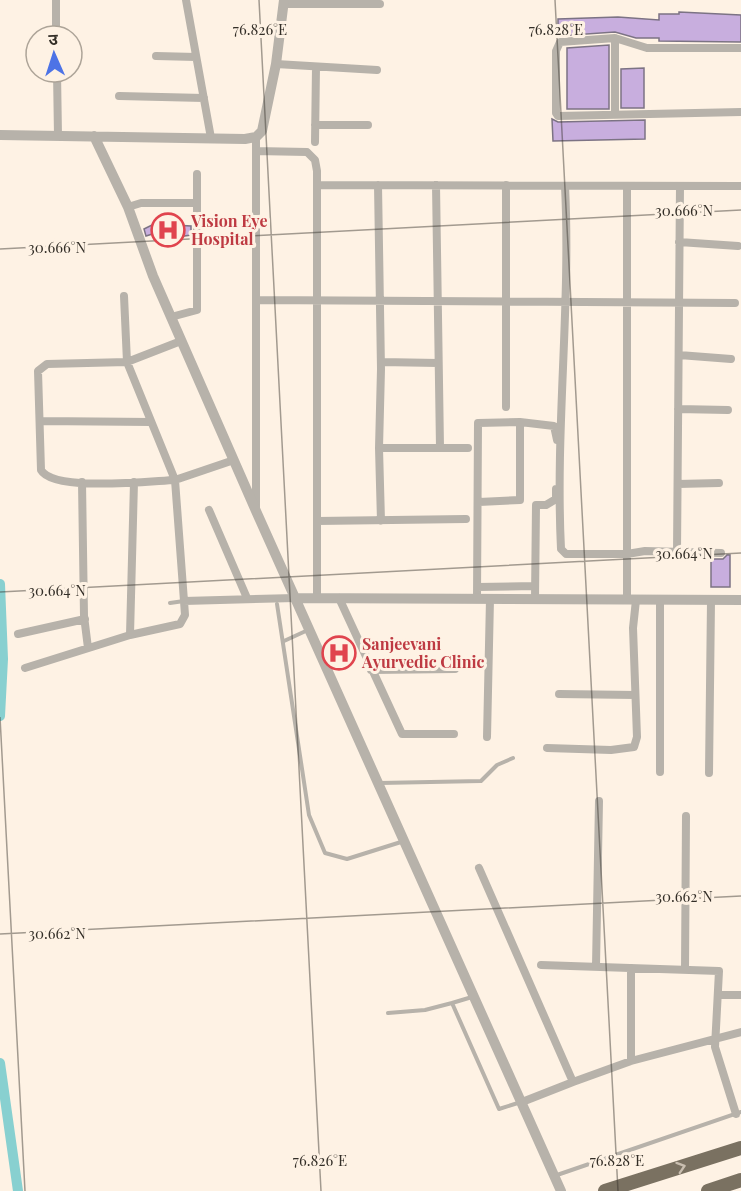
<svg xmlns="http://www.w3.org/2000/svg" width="741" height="1191" font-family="'Playfair Display','Noto Sans Devanagari',serif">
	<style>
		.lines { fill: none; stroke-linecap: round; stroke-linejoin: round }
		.canal { stroke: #88d0d0; stroke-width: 10 }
		.building { fill: #c8aede; stroke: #7c7384; stroke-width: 1.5 }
		.service { stroke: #b7b2aa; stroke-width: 4 }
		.minor { stroke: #b7b2aa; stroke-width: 8 }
		.tertiary { stroke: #b7b2aa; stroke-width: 10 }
		.trunk { stroke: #7a7161; stroke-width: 14 }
		.oneway { stroke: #c9beb0 }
		.ticks { fill: none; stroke: #332e27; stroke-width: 1.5; stroke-opacity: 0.45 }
		.labels { text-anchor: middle; stroke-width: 6; stroke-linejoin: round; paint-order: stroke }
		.health-label { font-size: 16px; font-weight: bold; fill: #be3a42; stroke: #fef2e4; text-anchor: start }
		.ticks-label { font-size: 15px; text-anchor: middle; fill: #332e27; stroke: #fef2e4; stroke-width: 6; stroke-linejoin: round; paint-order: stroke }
	</style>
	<rect width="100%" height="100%" fill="#fef2e4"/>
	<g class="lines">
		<!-- canal -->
		<path class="canal" d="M0,584L3,659L0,716
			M0,1063L18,1191"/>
	</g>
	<!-- building -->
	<path class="building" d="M679,12L741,15V42L659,41V38H636L615,32L558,36V19L618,17L659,20V14H679Z
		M609,45V109H567V48Z
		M644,68V108H621V69Z
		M552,119L558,122L645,120V139L553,141Z
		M154,224L191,226V235L164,239L159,232L146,236L144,229Z
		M727,555H730V587H711V559H723Z
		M345,643L350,655L334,662L329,649Z"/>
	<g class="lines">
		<!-- service -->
		<path class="service" d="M170,603L184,601
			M277,604L309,815L325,853L347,859L401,842
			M284,641L308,630
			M380,783L481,781L497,765L513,758
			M472,997L452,1003L499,1109L521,1102
			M388,1013L425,1010L452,1003
			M557,1175L741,1112"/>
		<!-- minor -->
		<path class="minor" d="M56,0V36
			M186,0L211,138
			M284,4H380
			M615,38V114
			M741,48H647L615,38L560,42L556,51V113L558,116L741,112
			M156,56L196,57
			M276,64L377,70
			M57,72L58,136
			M119,96L204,98
			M315,125H368
			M315,142L316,67
			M256,151L307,152L315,160L317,171V598
			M317,185L740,186
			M378,185L381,369L379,448L381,521
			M436,185L440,447
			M565,186C571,307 555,428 561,549L566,554H627L645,551L721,553
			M128,207L141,203H197
			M679,242L738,246
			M124,296L127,362L175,480L234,460
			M257,300L735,303
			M171,317L197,310V174
			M181,341L127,362L47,364L38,371L41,470C53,492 150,481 175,480L184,601L295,598
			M679,355L731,359
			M381,362L438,363
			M506,407V185
			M678,409L728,410
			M40,421L151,422
			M379,448H468
			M82,482L84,616L88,648
			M678,484L719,483
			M479,502L520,500V422
			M256,508V137
			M209,510L247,598
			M317,521L466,519
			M677,552L680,186
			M477,587L535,586
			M339,598L402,734H454
			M477,599L478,423L520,422L554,426L557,440
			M535,599L536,505H546L556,499V489
			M627,600V186
			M18,634L85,619
			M130,635L180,624L185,615L184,601
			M25,668L130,635L134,482
			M371,670L455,669
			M559,694L635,695
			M487,737L490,599
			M547,748L611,750L634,747L637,737L633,628L636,600
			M660,772V600
			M709,773L711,601
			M479,868L573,1082L522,1102
			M541,965L719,971L715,1047L736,1114
			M596,966L599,801
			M631,968V1061
			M685,970L686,816
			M719,995H741
			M573,1082L631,1061L741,1032"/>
		<!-- tertiary -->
		<path class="tertiary" d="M0,135L245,139L256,137L262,131L276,64L284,0
			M94,136L128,207L153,276L256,511L561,1191
			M295,598L741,600"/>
		<!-- trunk -->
		<path class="trunk" d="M605,1191L741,1148
			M708,1191L741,1180"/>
	</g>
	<!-- one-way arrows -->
	<defs><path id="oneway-chevron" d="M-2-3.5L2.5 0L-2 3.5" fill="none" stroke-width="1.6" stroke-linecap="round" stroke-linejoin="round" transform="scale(1.5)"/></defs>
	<use class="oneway" href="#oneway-chevron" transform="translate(681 1167) rotate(-18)"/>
	<!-- ticks -->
	<path class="ticks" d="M259,0L321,1191M555,0L618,1191M0,249L741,210M0,592L741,553M0,717L25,1191M0,934L741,896"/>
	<!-- icons -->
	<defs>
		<symbol id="hospital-ring" viewBox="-11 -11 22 22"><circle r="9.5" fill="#fef2e4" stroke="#e0444e" stroke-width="1.5"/><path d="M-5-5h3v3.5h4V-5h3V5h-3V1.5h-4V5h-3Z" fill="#e0444e"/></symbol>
	</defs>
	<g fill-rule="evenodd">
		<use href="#hospital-ring" x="149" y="211" width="38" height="38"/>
		<use href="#hospital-ring" x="320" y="634" width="38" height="38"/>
	</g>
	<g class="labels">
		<!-- health labels -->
		<g class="health-label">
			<text x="191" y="227">Vision Eye<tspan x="191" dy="18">Hospital</tspan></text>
			<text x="362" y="650">Sanjeevani<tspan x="362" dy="18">Ayurvedic Clinic</tspan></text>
		</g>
	</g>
	<g class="ticks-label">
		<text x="260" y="35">76.826°E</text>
		<text x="556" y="35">76.828°E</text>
		<text x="684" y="216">30.666°N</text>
		<text x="57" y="253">30.666°N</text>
		<text x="684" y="559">30.664°N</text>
		<text x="57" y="596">30.664°N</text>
		<text x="684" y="902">30.662°N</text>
		<text x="57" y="939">30.662°N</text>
		<text x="320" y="1166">76.826°E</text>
		<text x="617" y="1166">76.828°E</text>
	</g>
	<!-- north arrow -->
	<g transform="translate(54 54) rotate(357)"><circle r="28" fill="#fef2e4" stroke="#ada498" stroke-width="1.5"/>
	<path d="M0-4.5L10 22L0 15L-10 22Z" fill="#4d73e6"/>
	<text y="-9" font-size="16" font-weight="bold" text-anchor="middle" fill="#332e27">उ</text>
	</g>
</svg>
